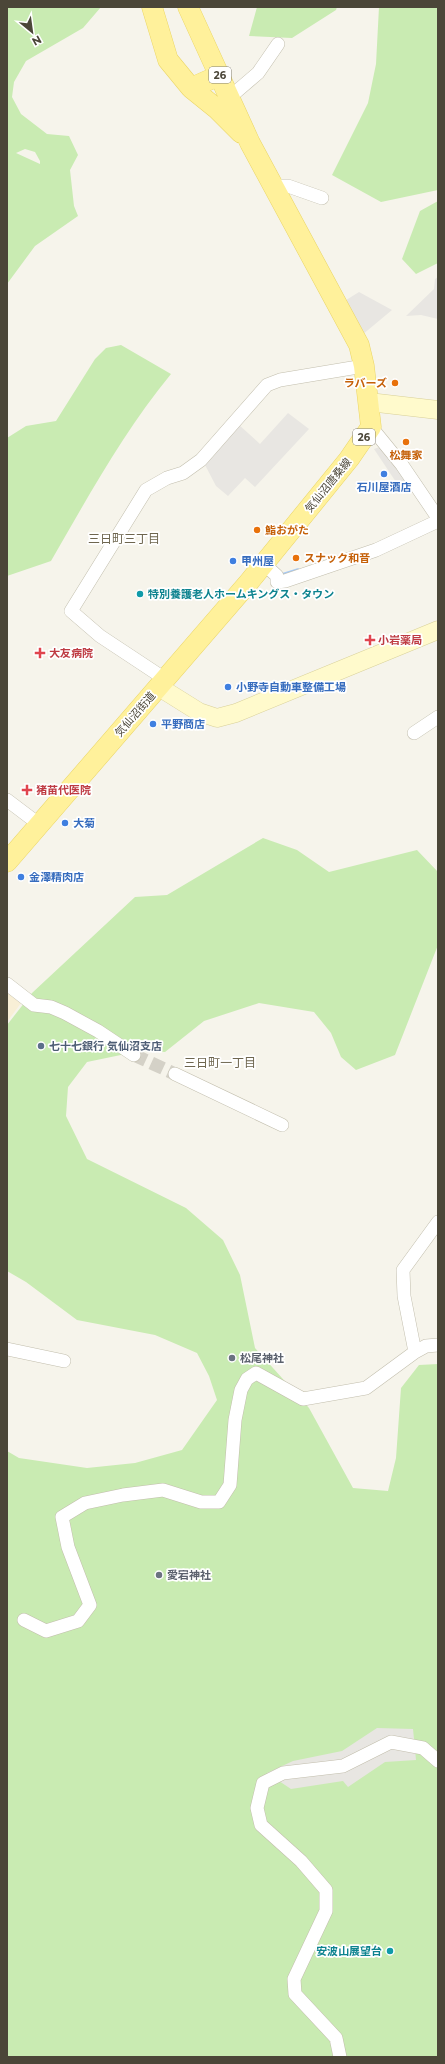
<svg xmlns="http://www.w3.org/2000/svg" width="445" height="2064" font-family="Montserrat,'Noto Sans JP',sans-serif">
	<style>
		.commercial { fill: #f8efd6 }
		.green { fill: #c9ebb2; fill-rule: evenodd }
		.parking { fill: #e8e6e2 }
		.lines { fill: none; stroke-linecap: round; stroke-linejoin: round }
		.stream { stroke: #a6c9f4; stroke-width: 3.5 }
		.street-tunnel { stroke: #d4d1c7; stroke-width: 13; stroke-dasharray: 13 6; stroke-linecap: butt }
		.street-casing { stroke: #c2bead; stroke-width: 14 }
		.secondary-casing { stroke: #d8d099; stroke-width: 19 }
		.primary-casing { stroke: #ead565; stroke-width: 21 }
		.street { stroke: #fff; stroke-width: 13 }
		.secondary { stroke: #fffacc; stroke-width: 18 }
		.primary { stroke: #fff19b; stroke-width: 20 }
		.food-dot { fill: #e8710a; stroke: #fff; stroke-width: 1.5 }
		.shop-dot { fill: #3f7fe0; stroke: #fff; stroke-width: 1.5 }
		.culture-dot { fill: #0f9aa8; stroke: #fff; stroke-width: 1.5 }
		.health-dot { fill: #e0444e; stroke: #fff; stroke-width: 1.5 }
		.service-dot { fill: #5c6f8a; stroke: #fff; stroke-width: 1.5 }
		.worship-dot { fill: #6b7280; stroke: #fff; stroke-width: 1.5 }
		.labels { text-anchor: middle; stroke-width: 3.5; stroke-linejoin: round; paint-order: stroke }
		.shield { fill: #fff; stroke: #817e74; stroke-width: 1 }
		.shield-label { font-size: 10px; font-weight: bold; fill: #4b4638 }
		.food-label { font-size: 11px; font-weight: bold; fill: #c56008; stroke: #fff; text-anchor: start }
		.street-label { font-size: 11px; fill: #4b4638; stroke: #fff }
		.shop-label { font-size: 11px; font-weight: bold; fill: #366cbe; stroke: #fff; text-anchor: start }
		.culture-label { font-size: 11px; font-weight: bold; fill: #0d838f; stroke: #fff; text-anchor: start }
		.health-label { font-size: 11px; font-weight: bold; fill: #be3a42; stroke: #fff; text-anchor: start }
		.service-label { font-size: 11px; font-weight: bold; fill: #4e5e75; stroke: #fff; text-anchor: start }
		.worship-label { font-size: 11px; font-weight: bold; fill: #5b616d; stroke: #fff; text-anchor: start }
		.neighbourhood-label { font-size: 12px; fill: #6e664f; stroke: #fff }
	</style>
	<rect width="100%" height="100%" fill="#f6f4eb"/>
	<!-- commercial -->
	<path class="commercial" d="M7,984L24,999L7,1022Z"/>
	<!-- green -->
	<path class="green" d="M7,7H101L83,28L26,61L14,82L12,97L21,114L47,134L69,136L78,155L70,170L74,206L78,216L35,246L7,284ZM25,149L35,152L40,161V164L16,153Z
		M257,7H337L336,10L292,38L249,36Z
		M379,7H438V190L381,202L332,175L368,103L376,64Z
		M438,201V263L416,274L402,259L420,211Z
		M121,345L171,374C124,431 88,497 51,561L7,576V438L26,426L56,421L95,359L106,348Z
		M263,838L297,850L329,872L417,850L438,872V945L395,1055L356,1070L341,1057L331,1033L314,1012L259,1003L204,1021L165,1052L140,1051L87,1062L68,1087L66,1116L87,1159L186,1208L223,1240L240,1275L255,1348L309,1408L353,1488L388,1491L396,1458L401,1388L419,1365L438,1364V2057H7V1451L19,1458L87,1468L135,1463L182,1450L217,1400L209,1376L197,1353L155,1335L77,1320L26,1282L7,1271V1025L32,993L135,897L167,895Z"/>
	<!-- parking -->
	<path class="parking" d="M438,277V319L421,315L406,316L434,289L435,279Z
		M359,292L392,310L362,335L343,302Z
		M288,413L309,429L255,487L245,478L228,496L216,486L204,463L238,424L260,444Z
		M382,446L408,484L400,488L374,449Z
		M377,1728L413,1729L416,1760L385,1762L348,1787L343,1781L291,1789L267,1773L293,1761L342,1751Z"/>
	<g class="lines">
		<!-- stream -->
		<path class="stream" d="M282,575L298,570"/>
		<!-- street-tunnel -->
		<path class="street-tunnel" d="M134,1055L175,1074"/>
		<defs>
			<path id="street" d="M230,97L258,73L278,44
				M274,186H288L322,198
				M371,427L402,465L438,518
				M264,564L277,576V582L285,581L376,550L438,521
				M165,679L100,636L71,611L146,490L167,478L183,473L201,460L267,385L280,380L364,366
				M414,733L438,717
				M7,800L40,825
				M7,984L34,1005L51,1007L65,1013L98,1031L134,1055
				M175,1074L282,1125
				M7,1349L64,1361
				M415,1352L404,1296L403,1270L438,1222
				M24,1620L46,1631L78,1621L90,1605L68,1547L62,1517L85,1503L123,1495L163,1490L201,1502H219L230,1485L235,1420L241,1390L247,1379L256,1373L303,1399L366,1388L415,1352L426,1346L438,1345
				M340,2057L336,2038L295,1994L294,1979L326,1911V1890L301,1861L261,1825L257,1808L263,1783L283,1773L343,1766L391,1742L423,1748L438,1761"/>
			<path id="secondary" d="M369,402L438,410
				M159,687L199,712L217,718L236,713L438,630"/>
			<path id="primary" d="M152,7L168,60L191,88L220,75
				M191,88L217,109L241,133
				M7,862L249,582L349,459L371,427L364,366L359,345L250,143L188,7"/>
		</defs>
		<!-- street casing -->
		<use href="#street" class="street-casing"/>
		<!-- secondary casing -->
		<use href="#secondary" class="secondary-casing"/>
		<!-- primary casing -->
		<use href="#primary" class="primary-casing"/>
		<!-- street -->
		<use href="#street" class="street"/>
		<!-- secondary -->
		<use href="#secondary" class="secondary"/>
		<!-- primary -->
		<use href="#primary" class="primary"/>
	</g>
	<!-- markers -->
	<g class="food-dot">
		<circle cx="395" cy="383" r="4"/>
		<circle cx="406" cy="442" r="4"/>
		<circle cx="257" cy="530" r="4"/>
		<circle cx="296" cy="558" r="4"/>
	</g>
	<g class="shop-dot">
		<circle cx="384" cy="474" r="4"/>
		<circle cx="233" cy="561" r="4"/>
		<circle cx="228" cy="687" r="4"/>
		<circle cx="153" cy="724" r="4"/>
		<circle cx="65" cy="823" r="4"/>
		<circle cx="21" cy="877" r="4"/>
	</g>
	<g class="culture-dot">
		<circle cx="140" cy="594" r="4"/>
		<circle cx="390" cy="1951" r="4"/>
	</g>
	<g class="health-dot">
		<path d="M368 634h4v4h4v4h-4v4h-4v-4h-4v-4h4z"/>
		<path d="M38 647h4v4h4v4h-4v4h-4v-4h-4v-4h4z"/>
		<path d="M25 784h4v4h4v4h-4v4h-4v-4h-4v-4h4z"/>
	</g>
	<circle class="service-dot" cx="41" cy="1046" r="4"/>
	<g class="worship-dot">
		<circle cx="232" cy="1358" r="4"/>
		<circle cx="159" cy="1575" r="4"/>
	</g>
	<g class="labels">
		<!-- shield labels -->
		<g class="shield">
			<rect x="209" y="67" width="22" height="16" rx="3"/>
			<rect x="353" y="429" width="22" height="16" rx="3"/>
		</g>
		<g class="shield-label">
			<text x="220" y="79">26</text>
			<text x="364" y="441">26</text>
		</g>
		<!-- food labels -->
		<g class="food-label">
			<text x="387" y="387" text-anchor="end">ラバーズ</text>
			<text x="406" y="459" text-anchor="middle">松舞家</text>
			<text x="265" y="534">鮨おがた</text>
			<text x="304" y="562">スナック和音</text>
		</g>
		<!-- street labels -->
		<g class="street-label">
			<text transform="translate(328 485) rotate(-51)" y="4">気仙沼唐桑線</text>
			<text transform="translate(135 714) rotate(-49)" y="4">気仙沼街道</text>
		</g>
		<!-- shop labels -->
		<g class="shop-label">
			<text x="384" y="491" text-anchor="middle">石川屋酒店</text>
			<text x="241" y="565">甲州屋</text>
			<text x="236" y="691">小野寺自動車整備工場</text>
			<text x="161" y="728">平野商店</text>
			<text x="73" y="827">大菊</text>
			<text x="29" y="881">金澤精肉店</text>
		</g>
		<!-- culture labels -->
		<g class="culture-label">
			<text x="148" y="598">特別養護老人ホームキングス・タウン</text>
			<text x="382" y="1955" text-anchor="end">安波山展望台</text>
		</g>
		<!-- health labels -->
		<g class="health-label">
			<text x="378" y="644">小岩薬局</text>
			<text x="49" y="657">大友病院</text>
			<text x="36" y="794">猪苗代医院</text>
		</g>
		<!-- service labels -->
		<g class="service-label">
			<text x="49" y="1050">七十七銀行 気仙沼支店</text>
		</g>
		<!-- worship labels -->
		<g class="worship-label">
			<text x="240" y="1362">松尾神社</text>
			<text x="167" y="1579">愛宕神社</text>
		</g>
		<!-- neighbourhood labels -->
		<g class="neighbourhood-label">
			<text x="124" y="543">三日町三丁目</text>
			<text x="220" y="1067">三日町一丁目</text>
		</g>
	</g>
	<!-- border -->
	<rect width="445" height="2064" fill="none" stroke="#4b4638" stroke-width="16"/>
	<!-- north arrow -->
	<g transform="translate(32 32) rotate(151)" stroke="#ffffff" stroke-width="3" paint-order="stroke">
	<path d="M0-3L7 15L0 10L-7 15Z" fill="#4b4638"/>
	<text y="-6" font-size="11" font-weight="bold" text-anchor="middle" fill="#4b4638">N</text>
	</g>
</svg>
